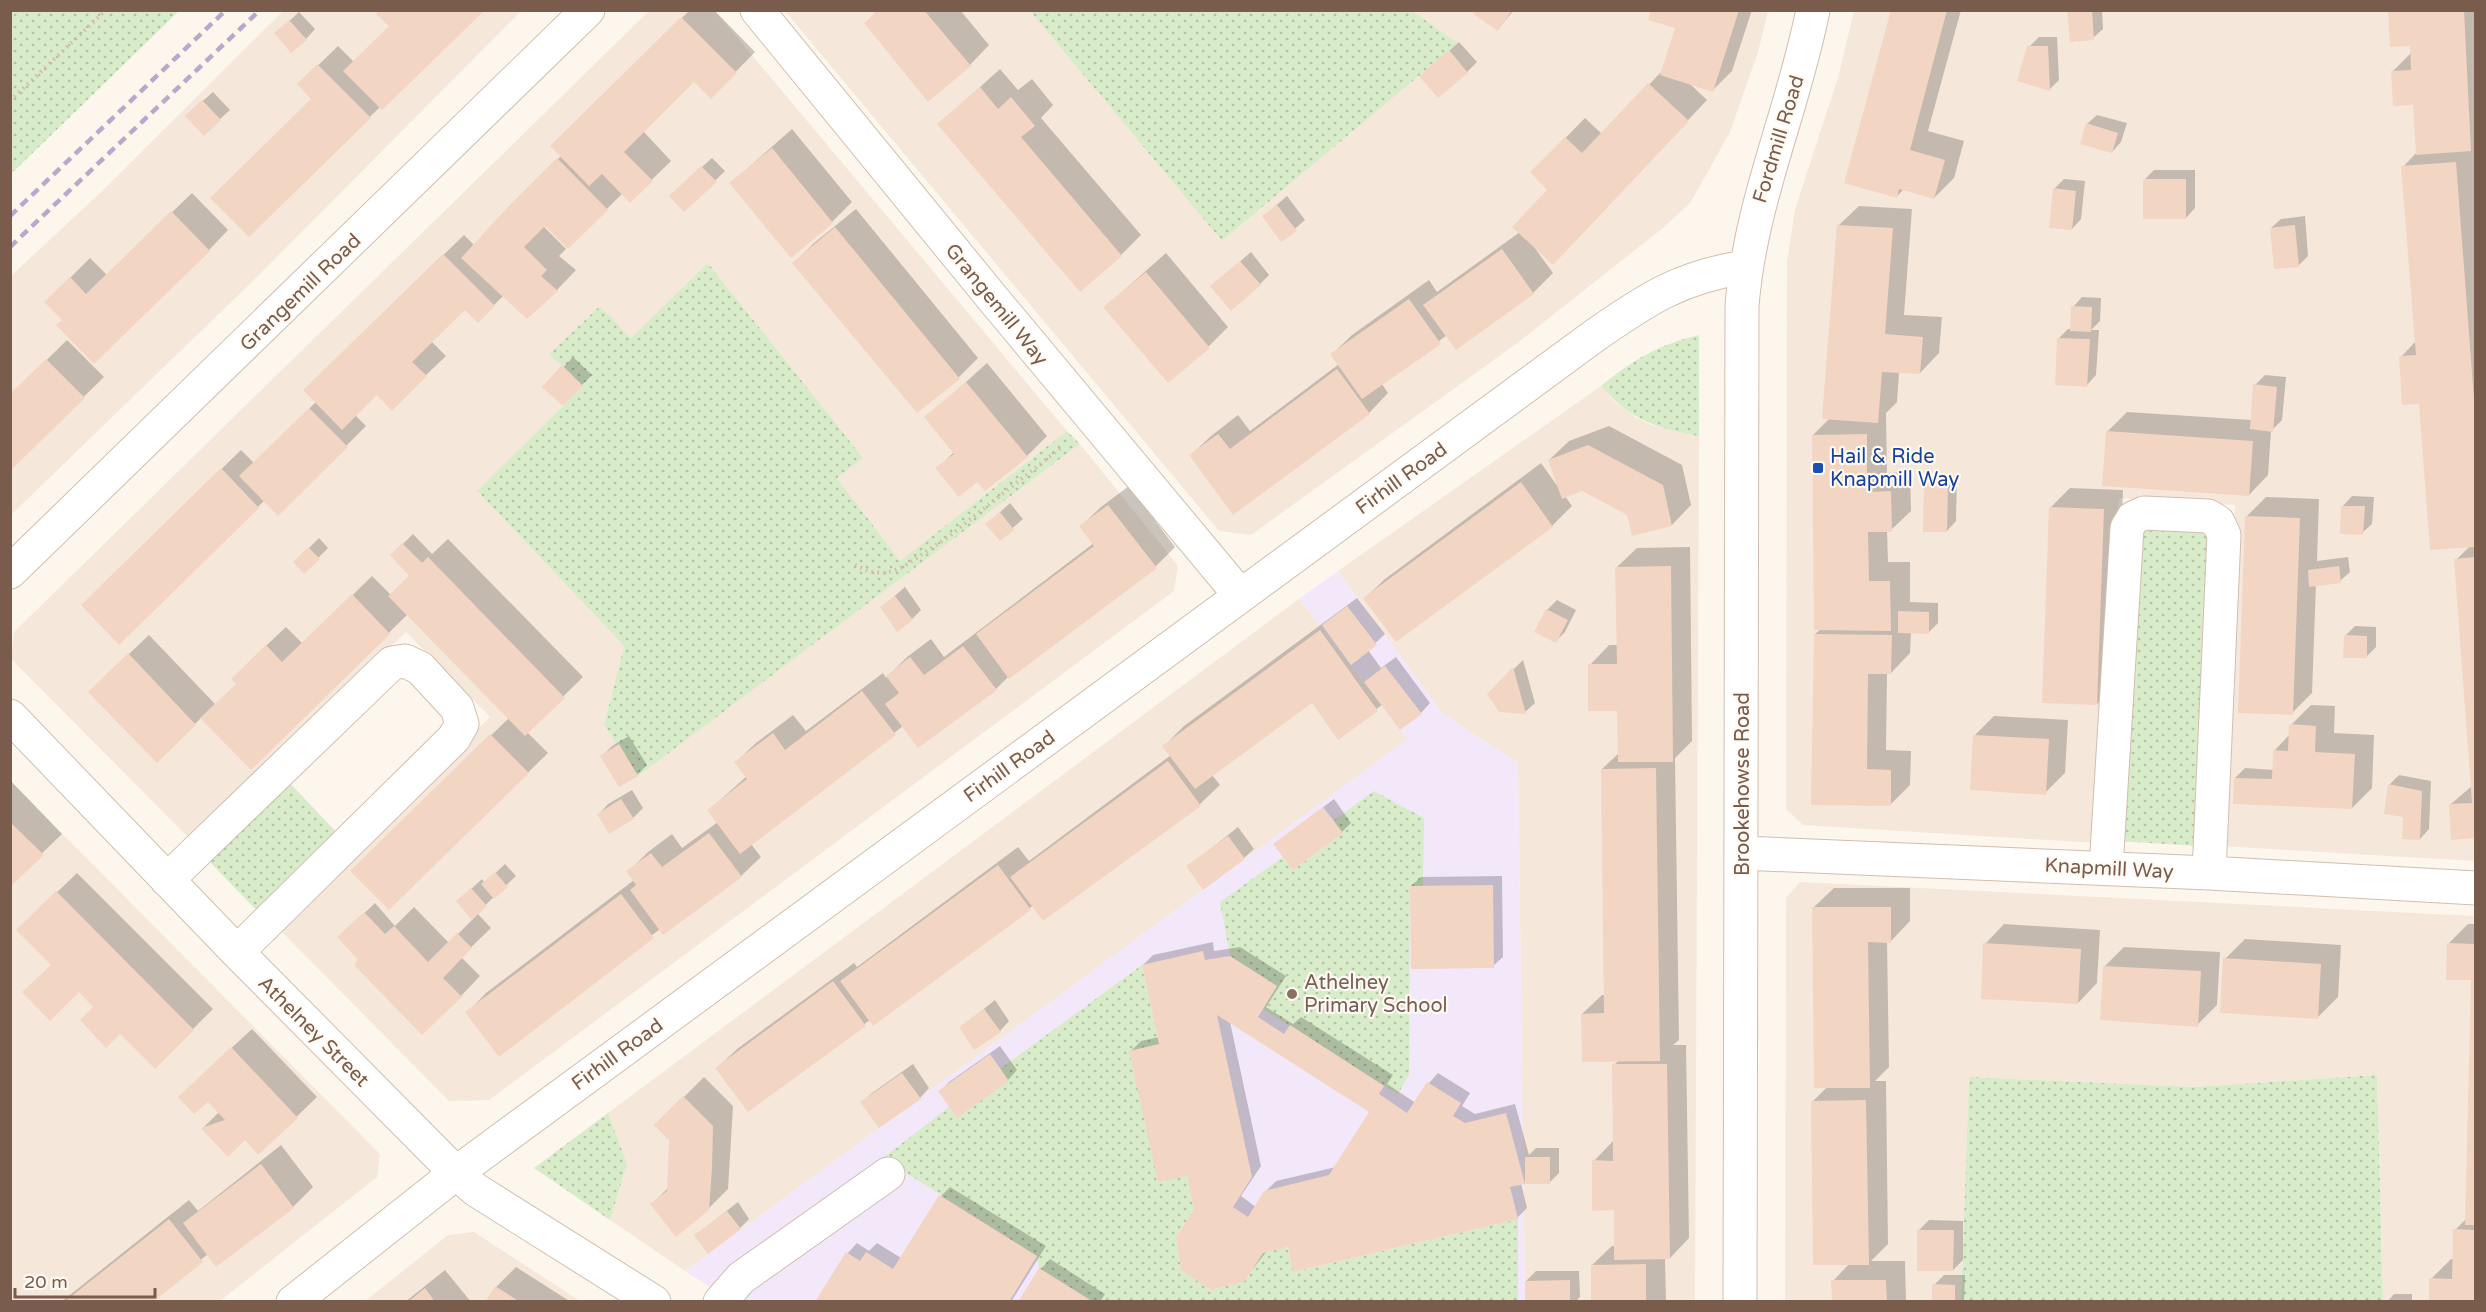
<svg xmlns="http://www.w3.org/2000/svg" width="2486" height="1312" font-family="'Varela Round',sans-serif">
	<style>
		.residential { fill: #f5e8da }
		.education { fill: #f3e8fa }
		.green { fill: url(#green-dots) }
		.shadow { fill: #0003; fill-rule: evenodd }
		.building { fill: #f3d5c3; fill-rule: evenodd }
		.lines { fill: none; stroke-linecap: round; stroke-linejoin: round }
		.minor-casing { stroke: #d1beb0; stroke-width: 35 }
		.path { stroke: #d9b8a5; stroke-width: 4; stroke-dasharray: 1.5 4.5; stroke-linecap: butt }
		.minor { stroke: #fff; stroke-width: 33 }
		.rail { stroke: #b9a8c9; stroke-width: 4.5; stroke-dasharray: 9 6; stroke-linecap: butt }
		.transit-dot { fill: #1a4fb4; stroke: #fffaf3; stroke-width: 2 }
		.education-dot { fill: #8d6e63; stroke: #fffaf3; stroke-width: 2 }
		.labels { text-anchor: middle; stroke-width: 4.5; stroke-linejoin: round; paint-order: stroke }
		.street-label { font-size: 20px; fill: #7a5c4d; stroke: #fffaf3 }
		.transit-label { font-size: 20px; fill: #164399; stroke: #fffaf3; text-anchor: start }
		.education-label { font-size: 20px; fill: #785e54; stroke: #fffaf3; text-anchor: start }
	</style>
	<defs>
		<pattern id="green-dots" width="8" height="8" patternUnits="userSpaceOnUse" patternTransform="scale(1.5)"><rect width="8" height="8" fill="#d8ecc9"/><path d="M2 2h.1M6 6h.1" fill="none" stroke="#b4c2a5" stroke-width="1.8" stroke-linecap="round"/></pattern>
	</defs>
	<rect width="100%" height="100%" fill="#fdf6ec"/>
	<!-- residential -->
	<path class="residential" d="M283,11H521L259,275L11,515V276L100,193Z
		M649,11H715L1067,431L900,562L837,478L862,458L709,264L631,338L600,306L550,354L583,386L477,491L624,646L604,725L638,775L1080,444L1178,566L1174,591L489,1100L449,1101L277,927L490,717L406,632L191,840L11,659L14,632Z
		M785,11H1030L1222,241L1458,43L1412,11H1768L1758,52L1730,132L1691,202L1663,228L1516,344L1251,535L1219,531Z
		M1854,11H2475V861L2220,846L2235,505L2119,498L2097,843L1803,825L1786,809L1787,262L1795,209L1838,78Z
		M1601,386L1614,401L1635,417L1654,426L1699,436L1695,1301H1525L1518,763L1443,714L1338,571Z
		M1299,599L1408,739L685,1271L610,1220L627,1164L608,1113Z
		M10,781L380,1154L377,1177L220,1301H11Z
		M1800,882L2475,916V1301H2383L2377,1075L2194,1087L1969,1077L1961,1301L1785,1302L1786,898Z
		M474,1232L580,1301L364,1302L448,1235Z"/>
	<!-- education -->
	<path class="education" d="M1338,571L1443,714L1518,763L1525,1301L733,1302L685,1271L1407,739L1299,599Z"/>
	<!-- green -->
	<path class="green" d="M11,10H179V11L11,174Z
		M1030,11H1412L1458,43L1222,241Z
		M708,263L863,458L837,478L900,561L1067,431L1080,444L638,776L604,725L624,646L477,491L583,386L549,354L600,306L631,338Z
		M1699,335V436C1656,428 1630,420 1601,386C1634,359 1658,345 1699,335Z
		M2149,520L2202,524L2215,540L2197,846L2118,841L2136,534Z
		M285,778L342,838L261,915L204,856Z
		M1374,791L1424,818L1423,886H1410L1409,1074L1398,1094L1263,1009L1277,986L1230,956L1220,902L1283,857L1293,870L1342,834L1333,821Z
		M1142,965L1159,1044L1129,1051L1187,1176L1194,1209L1176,1237L1181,1270L1211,1290L1245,1281L1263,1253L1287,1247L1294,1272L1518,1219V1301H1093L1039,1268L1037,1256L883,1158L949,1107L957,1118L1008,1081L1000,1069Z
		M2377,1075L2383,1301H1961L1969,1077L2194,1087Z
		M608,1113L627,1164L610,1220L534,1168Z"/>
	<!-- shadow -->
	<path class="shadow" d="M483,10L380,107L249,235L313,99L299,84L338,46L354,62L391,26Z
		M690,10H714L755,52L711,97L695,80L643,131L671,161L630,201L623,193L568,247L545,224L543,226L566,249L559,256L576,270L557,290L504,295L478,321L465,308L431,341L446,356L426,375L377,393L355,415L366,426L278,514L265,500L119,642L102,585L241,450L254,463L317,401L325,370L464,235L474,245L561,156L552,146Z
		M878,10H960L989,45L970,65L866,23Z
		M1477,10H1514L1498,29Z
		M1653,10H1752L1732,71L1712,91L1689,83L1707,100L1572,243L1534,247L1553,273L1533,293L1447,335L1382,384L1388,393L1369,413L1233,513L1191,455L1211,436L1238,415L1250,431L1339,364L1332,354L1352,335L1429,280L1437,292L1520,232L1549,190L1532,172L1585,118L1602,134L1663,70L1677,27Z
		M1892,10H1961L1928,131L1964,141L1954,178L1934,198L1904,189L1897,196Z
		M2069,10H2102L2103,29L2093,38Z
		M2390,10H2476V836L2452,838L2451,804L2473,785L2456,560L2470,546L2420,402L2401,357L2416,341L2403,167L2417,152L2415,104L2392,72L2412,52V44Z
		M299,12L315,29L306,39L286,24Z
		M2039,37H2057L2059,80L2049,90L2029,47Z
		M1459,42L1477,62L1467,72L1421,76Z
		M1000,69L1018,90L1032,79L1053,105L1041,118L1141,235L1121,255L939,124Z
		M213,92L230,110L220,119L197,106Z
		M2097,115L2127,123L2121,142L2112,152L2087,124Z
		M792,129L852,202L832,222L791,256L731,183Z
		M712,158L725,171L685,210L681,186Z
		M2154,170H2195V208L2186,218L2145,179Z
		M2064,179L2085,181L2081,219L2072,229L2054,189Z
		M192,193L228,230L209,250L64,319L46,302L90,258L107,275Z
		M1287,196L1305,220L1282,240L1264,216Z
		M1859,206L1912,209L1904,315L1942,317L1939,353L1920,373L1899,372L1897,402L1886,413L1887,473L1910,472L1911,511L1891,530H1887L1888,562H1910V602L1938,603V623L1928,633L1911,632L1910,653L1891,673H1887L1886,750L1911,751L1910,785L1890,805L1813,803L1815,634L1821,629L1813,435L1830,418L1839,225Z
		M856,209L978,358L959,377L917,411L794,263L814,243Z
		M2305,216L2308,256L2298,266L2271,228L2281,219Z
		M1251,252L1269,275L1260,284L1222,277Z
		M1166,253L1228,327L1208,347L1105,307Z
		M2082,297L2101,298L2100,321L2091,330H2099L2096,375L2087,385L2058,339L2068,329H2072L2073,307Z
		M67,340L104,377L10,469V396Z
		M573,357L592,375L563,404L545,387Z
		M987,363L1047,436L1027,456L985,489L978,480L937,469L954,452L926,418Z
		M2265,375L2286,377L2282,420L2271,431L2268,475L2249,495L2107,432L2127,412L2252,420L2255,385Z
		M1609,426L1682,465L1691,505L1672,525L1629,514L1582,490L1565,496L1572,506L1552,526L1396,640L1365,598L1385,579L1541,463L1558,487L1549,460L1569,441Z
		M1935,475L1957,476L1956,521L1947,531L1926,485Z
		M1129,486L1175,547L1156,566L1009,676L996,689L903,726L751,844L761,857L741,876L660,929L499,1055L467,1013L486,993L634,880L628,872L648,852L672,834L682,848L718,822L709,810L747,776L736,762L756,743L793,715L806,731L883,673L886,678L907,657L931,639L944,657L1094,543L1081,526L1101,507Z
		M2070,488L2123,490L2117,684L2097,704L2050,508Z
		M2352,496L2374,497L2372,524L2362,533L2343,506Z
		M2266,497L2319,499L2317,561L2348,557L2350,572L2340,581L2316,584L2312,693L2292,713L2246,517Z
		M1010,503L1023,519L1000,539L987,524Z
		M413,534L432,554L448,539L583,677L527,732L548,753L389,908L372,851L509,718L408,614L251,768L202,717L157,761L110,672L149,635L216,705L238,683L252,659L286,627L303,644L372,576L391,595L411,575L392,555Z
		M319,538L328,548L304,572L295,562Z
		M1690,547L1692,741L1675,758L1679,1040L1673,1045H1686L1689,1238L1670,1258H1665L1666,1302H1593L1592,1265L1612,1246H1616L1615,1209L1594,1161L1613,1141L1614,1065L1619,1060L1582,1014L1602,995H1605L1602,769L1619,753V709L1590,665L1609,645H1618L1617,567L1637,548Z
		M905,587L921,610L912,619L882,607Z
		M1357,598L1385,634L1368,650L1381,668L1396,657L1430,703L1421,713L1383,704L1339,738L1313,701L1212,775L1220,785L1200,804L1044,919L1034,905L870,1020L749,1110L717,1068L737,1049L854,963L857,967L1018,847L1029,861L1171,755L1164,746L1184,726Z
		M1557,600L1576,610L1565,632L1556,641L1536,631L1547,610Z
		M2355,626L2376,627V647L2367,656L2345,636Z
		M1523,660L1535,703L1525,712L1489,694Z
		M2311,705L2335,706L2334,733L2374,735L2372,788L2352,808L2235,778L2245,768L2274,770L2275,750L2290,734L2291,725Z
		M1994,716L2068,720L2065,773L2045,793L1974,736Z
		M629,736L647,765L637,775L602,756L612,746Z
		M2399,775L2431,781L2429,829L2420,839L2404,816L2389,785Z
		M10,780L62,834L10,884Z
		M632,790L643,808L633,818L599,814L608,804Z
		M1334,799L1351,823L1342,832L1275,844Z
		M1238,827L1254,849L1244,858L1188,867Z
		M505,864L516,876L477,913L491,928L461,957L480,976L461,996L368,953L349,928L375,903L395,926L414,907L449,943L473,919L458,901L482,879L485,883Z
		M77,873L213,1009L155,1067L18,930Z
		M1502,876L1503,957L1493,966L1411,886L1421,877Z
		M1834,888H1910V921L1891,941H1887L1889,1067L1875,1081H1886L1888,1244L1871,1261H1905L1906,1302H1833V1281L1850,1263L1813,1101L1827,1087L1814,907Z
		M2004,924L2100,930L2097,983L2078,1003L1985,944Z
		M2468,924H2476V1302H2430L2431,1279L2451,1259H2454L2455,1230L2467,1218L2472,978L2448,944Z
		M2245,939L2341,945L2338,997L2318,1017L2225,959Z
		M1213,942L1214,951L1240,947L1286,976L1266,1007L1293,1024L1301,1017L1393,1075L1387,1084L1416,1103L1429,1083L1438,1073L1470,1093L1462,1106L1475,1114L1515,1104L1529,1155L1536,1148H1559V1173L1549,1183H1521L1527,1208L1517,1218L1289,1246L1267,1251L1244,1280L1196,1209L1188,1174L1131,1051L1141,1041L1159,1037L1143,965L1153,955ZM1230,1022L1371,1111L1336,1167L1276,1181L1266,1191L1256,1207L1241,1196L1261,1166Z
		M2124,947L2220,952L2217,1005L2197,1025L2104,967Z
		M995,1000L1009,1021L1000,1031L961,1027Z
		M252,1029L317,1097L259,1153L245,1138L203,1128L219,1112L200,1077Z
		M1000,1046L1017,1070L1008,1080L940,1091L949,1082Z
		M913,1064L929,1088L920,1098L862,1102L872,1093Z
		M704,1077L733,1106L728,1189L708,1209L652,1204L668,1188L671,1139L656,1125Z
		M281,1145L313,1187L293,1207L216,1265L208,1254L150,1302H61L189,1200L198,1211Z
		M950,1187L1046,1246L1011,1302L817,1301L848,1253L857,1243L869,1251L877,1243L901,1258L941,1196Z
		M738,1202L749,1219L740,1228L696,1235Z
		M1929,1220L1963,1221V1260L1953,1270L1919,1230Z
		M1050,1259L1105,1294L1100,1302H1020L1041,1269Z
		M516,1267L571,1302H487L496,1287Z
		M445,1270L471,1302H405Z
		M1536,1271H1579L1580,1297L1575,1302H1527L1526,1281Z
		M1944,1275H1965L1964,1302H1934V1285Z
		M2394,1294H2412V1302H2387Z"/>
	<!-- building -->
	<path class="building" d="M379,10H485L382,110L343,71L389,26L376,14Z
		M879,10H924L971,66L928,102L864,23Z
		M1475,10H1512L1498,31L1473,14Z
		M1651,10H1739L1713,92L1660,75L1675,28L1648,20Z
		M1891,10H1947L1910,150L1945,160L1934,199L1899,189L1897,198L1844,183Z
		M2067,10H2092L2094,40L2070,42Z
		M2388,10H2464L2471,151L2416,155L2413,105L2393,106L2391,71L2411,70L2410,46L2390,47Z
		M681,17L737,73L711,99L694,82L624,152L653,181L630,203L602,174L589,186L550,146Z
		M289,20L307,40L291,53L274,33Z
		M2027,46H2048L2050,91L2017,81Z
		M1449,50L1468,73L1438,98L1419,76Z
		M317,64L371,118L249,237L210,198L311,99L297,84Z
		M1648,83L1689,121L1553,265L1512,227L1547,190L1530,172L1565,137L1582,153Z
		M980,87L998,109L1011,97L1035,126L1021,137L1122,256L1080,292L937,124Z
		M202,100L221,120L204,136L185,116Z
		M2086,123L2118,133L2112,153L2080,144Z
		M772,148L833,223L791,258L729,183Z
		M557,158L608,210L568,249L545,226L524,247L547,270L541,276L558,291L527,319L461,258L507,208Z
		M2456,162L2475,412V547L2430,550L2419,404L2402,405L2399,356L2416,355L2401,166Z
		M701,166L717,182L684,212L669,196Z
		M2143,179H2186V219H2143Z
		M2053,188L2076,191L2072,230L2049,228Z
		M1277,205L1297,231L1281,242L1262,216Z
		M171,211L210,251L94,364L56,325L62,320L44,302L70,277L86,294Z
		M1837,225L1893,228L1885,334L1923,337L1920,374L1882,372L1878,423L1822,419Z
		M2295,225L2299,267L2274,269L2270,228Z
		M835,227L960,379L917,413L792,263Z
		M1502,249L1534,294L1456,350L1423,305Z
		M443,254L495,306L478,323L465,310L412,362L427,376L392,411L377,395L342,430L303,390Z
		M1240,261L1261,285L1231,311L1210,286Z
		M1146,272L1210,348L1168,383L1103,307Z
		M1409,299L1441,344L1362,399L1330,354Z
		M2071,306L2092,307L2091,332L2070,331Z
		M2057,338L2090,339L2087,387L2055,385Z
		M46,359L85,398L10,471V394Z
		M562,365L583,386L563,406L542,387Z
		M1337,369L1370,414L1233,515L1189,455L1218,434L1230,449Z
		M966,382L1028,457L985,491L977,482L959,497L935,468L954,454L924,417Z
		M2253,384L2277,387L2273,432L2250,429Z
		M309,408L348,447L278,516L239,476Z
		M2106,431L2253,441L2249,496L2102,486Z
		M1867,434V492L1891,491L1892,532H1868L1869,581H1890L1891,631L1814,630L1812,435Z
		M1588,445L1663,485L1672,526L1632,536L1627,515L1605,503L1582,491L1562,499L1548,460Z
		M221,468L259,508L119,645L81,605Z
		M1521,482L1553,527L1396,642L1363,598Z
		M1924,484L1948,485L1947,532H1923Z
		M1108,505L1157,568L1009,679L976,634L1094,546L1079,526Z
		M2341,506H2365L2363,535L2340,534Z
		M2049,507L2104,509L2097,705L2042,703Z
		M1000,512L1014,530L1000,541L985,524Z
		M2245,516L2300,518L2293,715L2238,713Z
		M402,543L422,563L428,557L565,698L525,736L388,596L409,576L390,555Z
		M308,547L320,559L304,574L293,562Z
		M2475,557V838L2451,840L2449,804L2472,803L2454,559Z
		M1671,566L1673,762H1618L1617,711H1588V664H1617L1615,567Z
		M2339,566L2341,583L2309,587L2308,570Z
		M352,594L390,634L251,770L200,718L236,684L231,679L266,645L282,662Z
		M895,596L913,620L897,632L880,607Z
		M1347,606L1377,645L1351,665L1322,625Z
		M1546,609L1568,620L1556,643L1534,632Z
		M1898,611L1929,612V634L1898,633Z
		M1320,630L1378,711L1338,740L1312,703L1195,789L1162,746Z
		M1814,634L1892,635L1891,674H1868L1867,769L1891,770V806L1811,805Z
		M2344,635L2367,636V658H2343Z
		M963,646L997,690L918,748L885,704L899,693L886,676L910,657L924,675Z
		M128,653L196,725L157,763L88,692Z
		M1385,666L1422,714L1400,730L1364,682Z
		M1513,667L1526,714L1499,712L1487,694Z
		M862,691L896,735L740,854L707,810L747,779L734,762L773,733L785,750Z
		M2289,724L2316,726L2315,752L2355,754L2352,809L2233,804L2234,778L2272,779L2273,750L2288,751Z
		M490,734L529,773L389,910L350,871Z
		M1973,735L2049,739L2046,795L1970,790Z
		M619,744L638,776L619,787L600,756Z
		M1168,761L1201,806L1043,921L1010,877Z
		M1656,768L1660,1061L1582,1062L1581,1014L1604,1013L1601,769Z
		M2388,784L2422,791L2420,840L2402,839L2403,817L2384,814Z
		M621,799L634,819L609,834L597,814Z
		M1323,807L1343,833L1293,870L1273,844Z
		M10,822L44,855L10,887Z
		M709,833L742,877L663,935L630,890L636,885L626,871L651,853L662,867Z
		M1228,836L1245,859L1203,890L1186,866Z
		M998,865L1031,910L873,1026L840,981Z
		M495,872L508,887L494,899L481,884Z
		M1493,885L1494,968L1411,969L1410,886Z
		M471,888L487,906L472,920L456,901Z
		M56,891L194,1030L155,1069L120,1034L106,1048L80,1020L93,1007L79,992L50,1021L22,992L51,965L16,930Z
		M621,894L654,938L499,1057L465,1012Z
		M1812,907H1891V943L1868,942L1870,1088H1814Z
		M364,912L385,934L394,926L428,962L457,933L472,948L443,978L462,997L422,1035L354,965L358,960L337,937Z
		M1983,943L2081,949L2078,1004L1981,999Z
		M2447,943L2475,944V1225H2465L2471,980H2446Z
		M1203,951L1205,960L1230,956L1277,986L1258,1017L1284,1034L1290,1025L1384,1086L1379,1094L1407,1113L1427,1082L1461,1103L1453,1116L1465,1123L1506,1113L1525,1184V1157H1550V1184H1525L1510,1187L1518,1219L1293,1272L1288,1247L1263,1253L1245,1281L1211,1290L1181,1270L1176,1237L1194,1209L1187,1176L1158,1182L1129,1051L1159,1044L1142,965ZM1217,1015L1369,1112L1329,1175L1264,1191L1248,1217L1233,1207L1252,1177Z
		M2223,958L2321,964L2318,1019L2220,1013Z
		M2103,966L2201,971L2198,1027L2100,1020Z
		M833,981L866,1026L748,1112L715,1068Z
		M984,1009L1001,1032L974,1050L959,1027Z
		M231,1047L298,1118L258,1155L245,1140L228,1157L201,1128L225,1120L208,1102L194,1114L178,1097Z
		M990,1054L1009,1081L957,1118L938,1091Z
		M1612,1064H1667L1670,1259L1614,1260V1210L1592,1211V1160L1613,1161Z
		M902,1073L921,1099L879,1128L860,1102Z
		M683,1096L713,1126L712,1168L709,1210L676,1237L650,1204L667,1191L669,1140L654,1125Z
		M1866,1100L1869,1265H1813L1811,1101Z
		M261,1164L294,1208L216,1267L183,1223Z
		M939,1195L1037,1256L1009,1302H815L846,1252L860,1261L866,1252L893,1269Z
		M727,1211L741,1229L708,1254L694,1235Z
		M169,1219L203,1262L153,1302H64Z
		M2453,1229L2475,1230V1302H2429V1278L2452,1279Z
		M1917,1230H1954L1953,1271H1917Z
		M1646,1264V1302H1591V1265Z
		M1039,1268L1093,1302H1018Z
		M1570,1280V1302H1525V1281Z
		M1831,1280H1886L1887,1302H1832Z
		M1932,1284L1955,1285V1302H1932Z
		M495,1286L520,1302H485Z
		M425,1288L435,1302H408Z"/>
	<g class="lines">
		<defs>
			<path id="minor" d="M757,10L994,300L1240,595
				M10,572L588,10
				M10,716L237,952L456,1173L476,1190L654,1302
				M1742,853L2209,873L2476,888
				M2106,868L2127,528L2133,518L2144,513L2208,516L2218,522L2224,535L2209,873
				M167,880L392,663L405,661L420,668L457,708L462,724L454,738L237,952
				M293,1302L456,1173L1594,336C1647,299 1680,277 1745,267
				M720,1302L741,1278L888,1174
				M1740,1302L1742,306C1750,203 1793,111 1813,10"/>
		</defs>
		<!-- minor casing -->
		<use href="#minor" class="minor-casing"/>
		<!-- path -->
		<path class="path" d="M10,101L106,10
			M855,565L870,572L886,573L903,567L948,537L1063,446"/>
		<!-- minor -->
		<use href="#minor" class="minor"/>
		<!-- rail -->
		<path class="rail" d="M10,216L226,10
			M10,247L260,10"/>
	</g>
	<!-- markers -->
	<rect class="transit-dot" x="1812" y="462" width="12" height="12" rx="3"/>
	<circle class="education-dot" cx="1292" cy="994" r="6"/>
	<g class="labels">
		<!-- street labels -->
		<g class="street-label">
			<text transform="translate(1778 139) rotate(-73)" y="7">Fordmill Road</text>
			<text transform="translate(300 292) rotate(-44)" y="7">Grangemill Road</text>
			<text transform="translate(997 304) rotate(51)" y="7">Grangemill Way</text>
			<text transform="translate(1401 478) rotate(-36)" y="7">Firhill Road</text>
			<text transform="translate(1009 766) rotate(-36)" y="7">Firhill Road</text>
			<text transform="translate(1742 784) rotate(-90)" y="7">Brookehowse Road</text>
			<text transform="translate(2109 868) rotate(3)" y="7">Knapmill Way</text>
			<text transform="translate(314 1031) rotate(45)" y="7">Athelney Street</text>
			<text transform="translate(617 1054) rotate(-36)" y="7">Firhill Road</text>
		</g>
		<!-- transit labels -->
		<g class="transit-label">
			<text x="1830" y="463">Hail &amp; Ride<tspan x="1830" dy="23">Knapmill Way</tspan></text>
		</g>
		<!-- education labels -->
		<g class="education-label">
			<text x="1304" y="989">Athelney<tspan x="1304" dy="23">Primary School</tspan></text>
		</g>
	</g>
	<!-- border -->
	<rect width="2486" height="1312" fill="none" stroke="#7a5c4d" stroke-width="24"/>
	<!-- scale -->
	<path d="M15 1288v9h140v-9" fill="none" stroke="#7a5c4d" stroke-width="3"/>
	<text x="24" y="1288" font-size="18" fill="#7a5c4d" stroke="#fffaf3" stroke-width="4.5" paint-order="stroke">20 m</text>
</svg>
